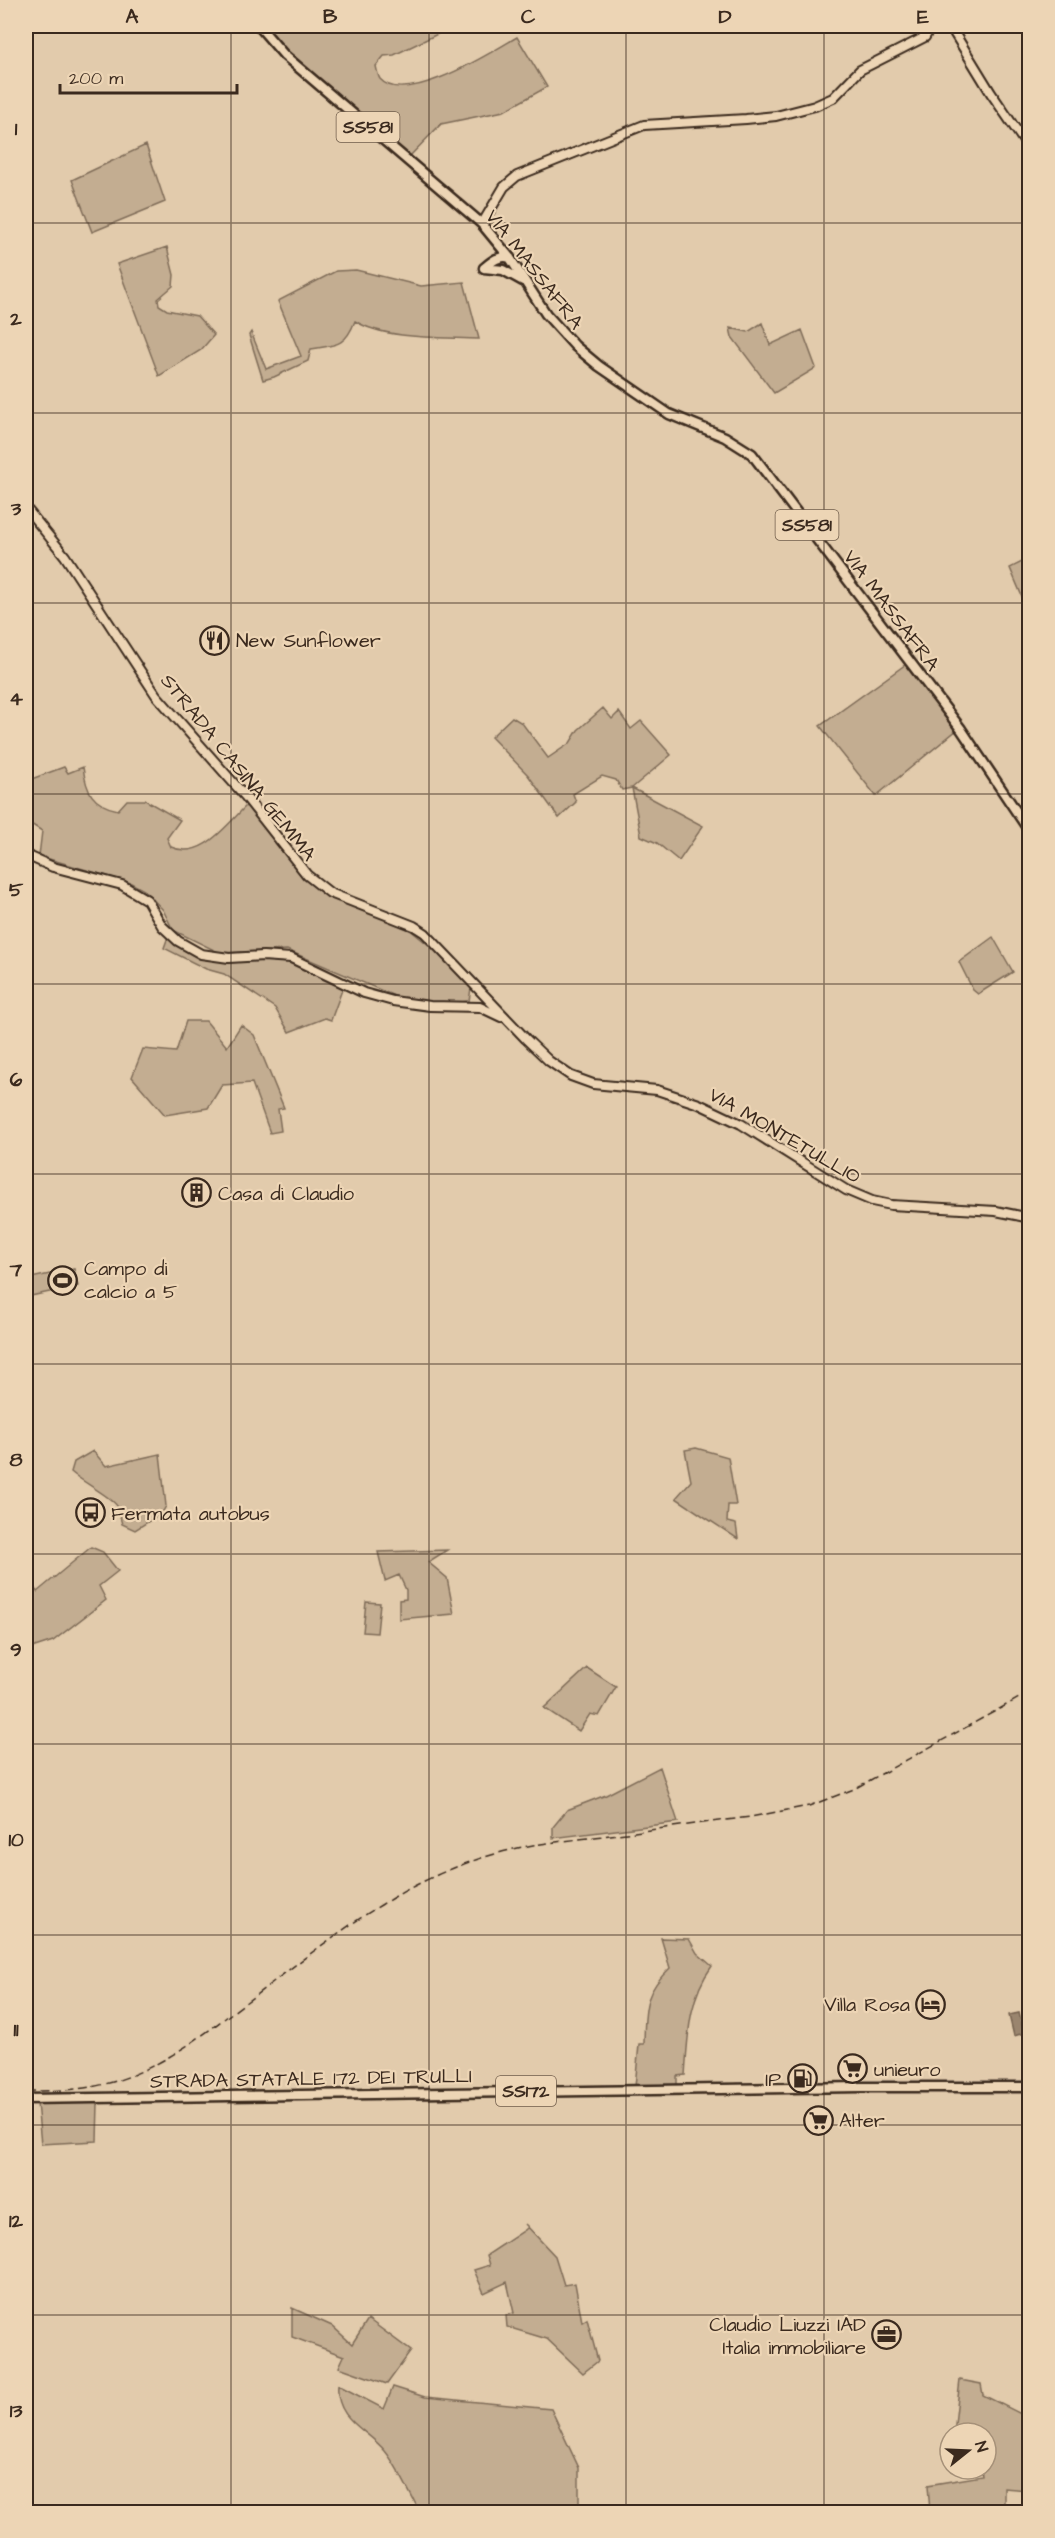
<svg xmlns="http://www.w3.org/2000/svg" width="1055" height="2538" font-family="'Architects Daughter',sans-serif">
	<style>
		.green { fill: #c3ad91; stroke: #7f6c58; stroke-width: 1.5 }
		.water { fill: #9a856e; stroke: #74614e; stroke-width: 1.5 }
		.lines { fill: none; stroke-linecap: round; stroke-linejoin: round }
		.secondary-casing { stroke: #3b2a1e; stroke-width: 12 }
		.primary-casing { stroke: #3b2a1e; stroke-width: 13 }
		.secondary { stroke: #edd5b5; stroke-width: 8 }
		.primary { stroke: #edd5b5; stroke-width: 8 }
		.rail { stroke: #3b2a1e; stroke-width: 1.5; stroke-dasharray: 9 4.5; stroke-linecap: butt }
		.grid { fill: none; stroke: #3b2a1e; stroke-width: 1.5; stroke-opacity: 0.55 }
		.labels { text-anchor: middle; stroke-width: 4.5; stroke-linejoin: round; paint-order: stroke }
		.shield { fill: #edd5b5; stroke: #705d4b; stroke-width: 1.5 }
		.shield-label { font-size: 18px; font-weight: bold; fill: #3b2a1e }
		.street-label { font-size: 20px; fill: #3b2a1e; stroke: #edd5b5 }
		.poi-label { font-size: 20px; fill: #3b2a1e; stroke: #edd5b5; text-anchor: start }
		.neatline { fill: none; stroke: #3b2a1e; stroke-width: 2 }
		.grid-label { font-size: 20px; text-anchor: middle; font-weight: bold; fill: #3b2a1e }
	</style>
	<rect width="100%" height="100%" fill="#e2cbac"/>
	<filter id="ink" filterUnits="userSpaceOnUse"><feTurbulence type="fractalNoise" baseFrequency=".0167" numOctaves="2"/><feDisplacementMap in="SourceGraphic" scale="12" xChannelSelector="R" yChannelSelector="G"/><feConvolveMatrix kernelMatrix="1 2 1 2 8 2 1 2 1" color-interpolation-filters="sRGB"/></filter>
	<g filter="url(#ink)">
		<!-- green -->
		<path class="green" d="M263,26H454L394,55L384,56L376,66C377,71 378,76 380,79C405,108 493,51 517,37L547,87L504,111L441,124L409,157L305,69Z
			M146,145L165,202L92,232L72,180Z
			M167,247L174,275L173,286L158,299L159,305L167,310L197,316L214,335L201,350L159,376L117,264Z
			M356,270L421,286L464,282L479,339C444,337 385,340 355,321C345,347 336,345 311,349L308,361L274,377L263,380L249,335L251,332L266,369L301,356L278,301L336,271Z
			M762,323L770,345L802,330L816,368L774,393L732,337L730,328L748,332Z
			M1026,560L1029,568L1030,599L1024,601L1010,568Z
			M909,662L958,729L876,796L820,726Z
			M603,708L612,719L619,712L631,729L641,721L671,755L632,788L703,826L679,861L657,843L641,836L632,788L622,790L616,780L602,776L573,794L576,802L559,818L528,775L491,737L512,717L522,723L548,758L570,743L578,730Z
			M64,767L68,773L83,767C86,791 92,805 118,810L127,800H145L180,820L167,838L171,847C202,861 227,824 247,805L312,885L340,901L409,929L436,951L471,988L469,1001L444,1004L399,998L287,950L220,953L173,930L163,910L144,890L131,883L39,856L42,831L26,821V781Z
			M169,934L210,956L273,958L301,966L343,987L331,1020L325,1018L289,1032L275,1008L224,974L206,969L164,948Z
			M993,937L1013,972L978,994L973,990L959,962Z
			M186,1021H206L227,1047L241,1025L254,1035L284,1108L278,1109L281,1131L270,1133L252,1083L222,1085L208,1108L165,1115L132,1077L143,1049L176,1052Z
			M74,1269L78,1286L26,1297V1279Z
			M696,1448L728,1457L736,1505H728L727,1522L736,1524L738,1539L676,1498L691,1481L685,1450Z
			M93,1451L106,1466L160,1454L166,1506L162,1513L135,1530L122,1524C120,1519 120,1511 117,1506C112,1497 82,1482 71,1472L74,1462Z
			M91,1547L103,1552L118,1571L99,1586L106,1600L53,1641L26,1650V1576L37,1592Z
			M447,1550L428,1562L447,1578L454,1614L399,1619V1600L406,1599V1590L399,1575L385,1581L378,1552Z
			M366,1602L380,1603L377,1633L363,1632Z
			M587,1668L616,1687L599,1716L590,1714L579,1731L544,1708Z
			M660,1767L678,1822L553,1838V1827L567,1810L606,1795Z
			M661,1938L689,1939L697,1953L712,1966C688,1999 688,2036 685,2075L677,2076V2086L635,2087L639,2044H644C645,2010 643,1993 670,1968Z
			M37,2103H98L97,2141L41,2144Z
			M525,2224L555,2256L564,2285L575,2283L582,2322L587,2319L598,2361L583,2373L547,2339L507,2327L506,2315L514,2313L507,2282L484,2293L474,2270L490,2265L487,2255L525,2230L528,2227Z
			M292,2308L332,2326L352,2344L368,2319L411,2351L387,2384L339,2367L344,2356L292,2337Z
			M960,2380L981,2384L983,2395L1029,2418V2490L1004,2488V2512H930L928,2485L982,2476L981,2469H986V2451L988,2445H986V2433H954Z
			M338,2385L384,2409L393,2387L425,2397L551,2409L579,2468V2512H447L443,2508L435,2512H420C409,2493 399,2468 385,2451C367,2429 335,2420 338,2385Z"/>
		<!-- water -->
		<path class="water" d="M1019,2013L1024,2033L1014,2036L1009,2015Z"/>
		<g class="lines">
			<defs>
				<path id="secondary" d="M950,26L991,93L1030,150
					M482,224L504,187L517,176L644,125L746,119L776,116L815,106L833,98L860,70L925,37L931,26
					M26,508L65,556L156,695L245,796L307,875L330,893L414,926L425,933L526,1039L549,1061L571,1076L593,1084L657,1090L699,1104L741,1124L846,1190L872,1201L891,1205L996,1211L1030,1218
					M26,855L53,867L122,885L147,900L162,926L178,941L201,954L229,958L263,956L291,958L364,993L393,1001L430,1006L480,1007L501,1017"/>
				<path id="primary" d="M259,26L284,55L482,224L510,258L546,314L575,346L599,366L669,414L725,437L752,454L961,729L1030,832
					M484,268L503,270L523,281
					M484,268C491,262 500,254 510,258
					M26,2099L862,2087H1030"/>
			</defs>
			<!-- secondary casing -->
			<use href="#secondary" class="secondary-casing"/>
			<!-- primary casing -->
			<use href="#primary" class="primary-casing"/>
			<!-- secondary -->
			<use href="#secondary" class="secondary"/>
			<!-- primary -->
			<use href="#primary" class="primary"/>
			<!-- rail -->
			<path class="rail" d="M26,2091C56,2091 86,2090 116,2081C160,2067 197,2040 233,2012C282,1976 329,1937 381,1905C427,1876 479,1855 533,1845L750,1817L809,1806L854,1789L1030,1692"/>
		</g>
	</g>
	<!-- grid -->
	<path class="grid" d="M231,26V2512M429,26V2512M626,26V2512M824,26V2512M26,223H1030M26,413H1030M26,603H1030M26,794H1030M26,984H1030M26,1174H1030M26,1364H1030M26,1554H1030M26,1744H1030M26,1935H1030M26,2125H1030M26,2315H1030"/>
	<!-- icons -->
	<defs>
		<symbol id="restaurant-ring" viewBox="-11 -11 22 22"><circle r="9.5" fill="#edd5b5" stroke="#3b2a1e" stroke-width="1.5"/><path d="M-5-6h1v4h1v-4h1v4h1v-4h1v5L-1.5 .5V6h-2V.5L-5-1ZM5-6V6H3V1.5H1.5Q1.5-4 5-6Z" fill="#3b2a1e"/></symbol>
		<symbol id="building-ring" viewBox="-11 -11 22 22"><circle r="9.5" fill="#edd5b5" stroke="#3b2a1e" stroke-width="1.5"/><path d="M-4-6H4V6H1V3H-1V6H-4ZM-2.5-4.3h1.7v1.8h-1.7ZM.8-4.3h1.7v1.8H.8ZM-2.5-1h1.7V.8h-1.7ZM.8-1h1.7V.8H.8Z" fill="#3b2a1e"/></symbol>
		<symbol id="stadium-ring" viewBox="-11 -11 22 22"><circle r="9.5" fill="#edd5b5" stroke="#3b2a1e" stroke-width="1.5"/><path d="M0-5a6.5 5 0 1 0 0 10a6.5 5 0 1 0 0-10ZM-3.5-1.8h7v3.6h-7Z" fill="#3b2a1e"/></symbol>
		<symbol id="bus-ring" viewBox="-11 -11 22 22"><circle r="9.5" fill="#edd5b5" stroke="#3b2a1e" stroke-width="1.5"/><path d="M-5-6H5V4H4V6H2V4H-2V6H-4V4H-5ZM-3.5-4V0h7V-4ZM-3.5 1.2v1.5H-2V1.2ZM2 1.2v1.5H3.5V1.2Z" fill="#3b2a1e"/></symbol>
		<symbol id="hotel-ring" viewBox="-11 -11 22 22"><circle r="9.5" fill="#edd5b5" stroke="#3b2a1e" stroke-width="1.5"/><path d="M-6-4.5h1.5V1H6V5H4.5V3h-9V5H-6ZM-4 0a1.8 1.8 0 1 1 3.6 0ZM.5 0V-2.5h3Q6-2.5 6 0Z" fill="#3b2a1e"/></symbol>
		<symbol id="supermarket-ring" viewBox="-11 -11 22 22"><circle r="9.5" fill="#edd5b5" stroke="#3b2a1e" stroke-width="1.5"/><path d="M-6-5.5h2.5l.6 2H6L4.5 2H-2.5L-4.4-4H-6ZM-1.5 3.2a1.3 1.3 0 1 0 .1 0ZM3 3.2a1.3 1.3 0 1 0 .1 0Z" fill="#3b2a1e"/></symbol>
		<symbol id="fuel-ring" viewBox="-11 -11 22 22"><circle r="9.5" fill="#edd5b5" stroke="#3b2a1e" stroke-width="1.5"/><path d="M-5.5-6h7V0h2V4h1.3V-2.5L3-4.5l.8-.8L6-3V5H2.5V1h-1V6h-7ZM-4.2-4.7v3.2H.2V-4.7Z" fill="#3b2a1e"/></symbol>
		<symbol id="office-ring" viewBox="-11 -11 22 22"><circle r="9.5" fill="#edd5b5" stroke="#3b2a1e" stroke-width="1.5"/><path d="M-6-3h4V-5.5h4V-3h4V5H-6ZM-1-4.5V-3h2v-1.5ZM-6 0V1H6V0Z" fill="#3b2a1e"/></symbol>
	</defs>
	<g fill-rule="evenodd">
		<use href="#restaurant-ring" x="198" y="624" width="33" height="33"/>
		<use href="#building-ring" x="180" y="1176" width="33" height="33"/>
		<use href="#stadium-ring" x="46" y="1264" width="33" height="33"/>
		<use href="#bus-ring" x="74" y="1496" width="33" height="33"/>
		<use href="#hotel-ring" x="914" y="1988" width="33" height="33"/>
		<use href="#supermarket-ring" x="836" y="2052" width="33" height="33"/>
		<use href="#fuel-ring" x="786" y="2062" width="33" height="33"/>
		<use href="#supermarket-ring" x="802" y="2104" width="33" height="33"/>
		<use href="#office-ring" x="870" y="2318" width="33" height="33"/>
	</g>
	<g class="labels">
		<!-- shield labels -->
		<g class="shield">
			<rect x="336.5" y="112" width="63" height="30" rx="4.5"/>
			<rect x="775.5" y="510" width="63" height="30" rx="4.5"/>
			<rect x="496" y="2076" width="60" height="30" rx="4.5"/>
		</g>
		<g class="shield-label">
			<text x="368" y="133">SS581</text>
			<text x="807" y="531">SS581</text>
			<text x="526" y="2097">SS172</text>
		</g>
		<!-- street labels -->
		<g class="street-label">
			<text transform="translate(535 269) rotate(52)" y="7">VIA MASSAFRA</text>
			<text transform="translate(892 610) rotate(53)" y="7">VIA MASSAFRA</text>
			<text transform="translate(239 767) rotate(51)" y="7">STRADA CASINA GEMMA</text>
			<text transform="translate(785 1135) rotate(30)" y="7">VIA MONTETULLIO</text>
			<text transform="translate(311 2078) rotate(-1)" y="7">STRADA STATALE 172 DEI TRULLI</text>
		</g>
		<!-- poi labels -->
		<g class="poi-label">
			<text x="236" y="647">New Sunflower</text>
			<text x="218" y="1200">Casa di Claudio</text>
			<text x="84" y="1275">Campo di<tspan x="84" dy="23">calcio a 5</tspan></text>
			<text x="111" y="1520">Fermata autobus</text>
			<text x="910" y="2011" text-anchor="end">Villa Rosa</text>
			<text x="874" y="2076">unieuro</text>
			<text x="781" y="2086" text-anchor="end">IP</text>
			<text x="839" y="2127">Alter</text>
			<text x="866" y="2331" text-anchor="end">Claudio Liuzzi IAD<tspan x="866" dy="23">Italia immobiliare</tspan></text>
		</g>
	</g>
	<!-- margin -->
	<rect width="1055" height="2538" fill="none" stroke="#edd5b5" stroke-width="66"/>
	<!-- north arrow -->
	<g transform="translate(968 2451) rotate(72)"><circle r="28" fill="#edd5b5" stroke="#a69179" stroke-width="1.5"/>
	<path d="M0-4.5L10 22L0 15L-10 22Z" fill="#3b2a1e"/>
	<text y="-9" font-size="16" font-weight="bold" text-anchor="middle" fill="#3b2a1e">N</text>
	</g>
	<!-- scale -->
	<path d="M60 84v9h177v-9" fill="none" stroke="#3b2a1e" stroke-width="3"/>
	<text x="69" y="84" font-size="18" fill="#3b2a1e" stroke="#edd5b5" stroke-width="4.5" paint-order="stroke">200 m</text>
	<rect x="33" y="33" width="989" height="2472" class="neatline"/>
	<g class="grid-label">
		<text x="132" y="23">A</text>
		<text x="330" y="23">B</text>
		<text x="528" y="23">C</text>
		<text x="725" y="23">D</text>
		<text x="923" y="23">E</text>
		<text x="16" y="135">1</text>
		<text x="16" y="325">2</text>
		<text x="16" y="515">3</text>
		<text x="16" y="705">4</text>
		<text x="16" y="896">5</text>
		<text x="16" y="1086">6</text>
		<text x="16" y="1276">7</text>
		<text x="16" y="1466">8</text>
		<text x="16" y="1656">9</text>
		<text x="16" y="1846">10</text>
		<text x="16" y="2036">11</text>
		<text x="16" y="2227">12</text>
		<text x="16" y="2417">13</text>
	</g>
</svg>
